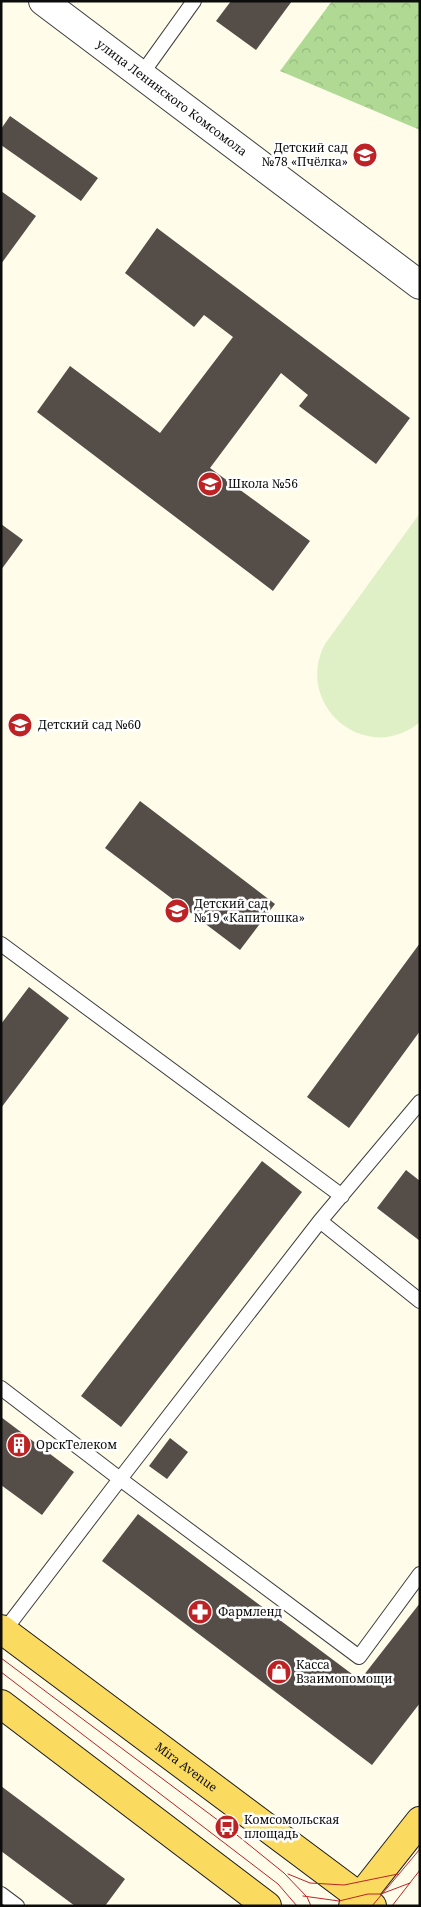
<svg xmlns="http://www.w3.org/2000/svg" width="421" height="1907" font-family="'Noto Serif',serif">
	<style>
		.forest { fill: url(#forest-crowns) }
		.pitch { fill: #e0f0c6 }
		.building { fill: #544d48 }
		.lines { fill: none; stroke-linecap: round; stroke-linejoin: round }
		.service-casing { stroke: #3f3f3f; stroke-width: 16 }
		.tertiary-casing { stroke: #3f3f3f; stroke-width: 30 }
		.primary-casing { stroke: #1d1d1d; stroke-width: 30 }
		.service { stroke: #fff; stroke-width: 14 }
		.tertiary { stroke: #fff; stroke-width: 28 }
		.primary { stroke: #fadb60; stroke-width: 28 }
		.tram { stroke: #bd2324; stroke-width: 1 }
		.labels { text-anchor: middle; stroke-width: 5; stroke-linejoin: round; paint-order: stroke }
		.street-label { font-size: 12px; fill: #0c0c0c; stroke: #fff }
		.poi-label { font-size: 12px; fill: #0c0c0c; stroke: #fff; text-anchor: start }
	</style>
	<defs>
		<pattern id="forest-crowns" width="20" height="18" patternUnits="userSpaceOnUse" patternTransform="scale(1.25)"><rect width="20" height="18" fill="#b0da94"/><path d="M2 6a3 3 0 1 1 6 0M12 15a3 3 0 1 1 6 0" fill="none" stroke="#96ba7e"/></pattern>
	</defs>
	<rect width="100%" height="100%" fill="#fffcea"/>
	<!-- forest -->
	<path class="forest" d="M332,1H420V130L280,71Z"/>
	<!-- pitch -->
	<path class="pitch" d="M420,513V722C366,767 293,705 325,644Z"/>
	<!-- building -->
	<path class="building" d="M231,1H292L256,50L216,21Z
		M10,116L98,178L81,201L1,145V129Z
		M1,191L36,216L1,264Z
		M157,228L410,418L376,464L299,406L308,395L281,373L210,468L310,541L273,591L37,412L70,366L160,433L233,337L204,315L194,327L125,273Z
		M1,524L23,540L1,570Z
		M140,801L275,904L240,950L105,848Z
		M420,943V1031L349,1128L307,1097Z
		M29,987L69,1018L1,1108V1024Z
		M262,1161L302,1192L121,1427L81,1396Z
		M406,1170L420,1181V1241L377,1208Z
		M1,1417L74,1472L42,1515L1,1485Z
		M170,1438L188,1452L167,1479L149,1466Z
		M138,1514L360,1680L420,1603V1703L372,1765L102,1561Z
		M1,1786L125,1879L105,1906H75L1,1851Z"/>
	<g class="lines">
		<defs>
			<path id="service" d="M141,75L194,1
				M1,944L342,1196
				M320,1221L420,1301
				M1,1388L120,1479L359,1657L420,1574
				M4,1631L120,1479L320,1221L420,1102
				M1,1894L17,1906"/>
			<g id="tertiary">
				<path id="s1" d="M43,1L420,285"/>
			</g>
			<g id="primary">
				<path id="s2" d="M1,1629L372,1906"/>
				<path d="M1,1704L267,1906"/>
				<path d="M353,1906L420,1821"/>
			</g>
		</defs>
		<!-- service casing -->
		<use href="#service" class="service-casing"/>
		<!-- tertiary casing -->
		<use href="#tertiary" class="tertiary-casing"/>
		<!-- primary casing -->
		<use href="#primary" class="primary-casing"/>
		<!-- service -->
		<use href="#service" class="service"/>
		<!-- tertiary -->
		<use href="#tertiary" class="tertiary"/>
		<!-- primary -->
		<use href="#primary" class="primary"/>
		<!-- tram -->
		<path class="tram" d="M1,1658L227,1827L284,1873L307,1897L311,1906
			M1,1672L278,1884L297,1906
			M288,1874L310,1883L344,1885L398,1874
			M303,1896L339,1901L368,1894H381L410,1883
			M372,1906L420,1849
			M392,1906L420,1870"/>
	</g>
	<!-- icons -->
	<defs>
		<symbol id="school-disc" viewBox="-11 -11 22 22"><circle r="9.5" fill="#bd2324" stroke="#fff"/><path d="M0-5L7-2L0 1L-7-2ZM-4 1L0 2.5L4 1V4Q0 6-4 4Z" fill="#fff"/></symbol>
		<symbol id="building-disc" viewBox="-11 -11 22 22"><circle r="9.5" fill="#bd2324" stroke="#fff"/><path d="M-4-6H4V6H1V3H-1V6H-4ZM-2.5-4.3h1.7v1.8h-1.7ZM.8-4.3h1.7v1.8H.8ZM-2.5-1h1.7V.8h-1.7ZM.8-1h1.7V.8H.8Z" fill="#fff"/></symbol>
		<symbol id="pharmacy-disc" viewBox="-11 -11 22 22"><circle r="9.5" fill="#bd2324" stroke="#fff"/><path d="M-2-6h4v4h4v4h-4v4h-4v-4h-4v-4h4Z" fill="#fff"/></symbol>
		<symbol id="shop-disc" viewBox="-11 -11 22 22"><circle r="9.5" fill="#bd2324" stroke="#fff"/><path d="M-5-2.5h2.3a2.7 3.5 0 0 1 5.4 0H5L5.5 6h-11ZM-1.5-2.5h3a1.5 2.3 0 0 0-3 0Z" fill="#fff"/></symbol>
		<symbol id="bus-disc" viewBox="-11 -11 22 22"><circle r="9.5" fill="#bd2324" stroke="#fff"/><path d="M-5-6H5V4H4V6H2V4H-2V6H-4V4H-5ZM-3.5-4V0h7V-4ZM-3.5 1.2v1.5H-2V1.2ZM2 1.2v1.5H3.5V1.2Z" fill="#fff"/></symbol>
	</defs>
	<g fill-rule="evenodd">
		<use href="#school-disc" x="351" y="141" width="28" height="28"/>
		<use href="#school-disc" x="196" y="470" width="28" height="28"/>
		<use href="#school-disc" x="6" y="711" width="28" height="28"/>
		<use href="#school-disc" x="163" y="897" width="28" height="28"/>
		<use href="#building-disc" x="5" y="1431" width="28" height="28"/>
		<use href="#pharmacy-disc" x="186" y="1598" width="28" height="28"/>
		<use href="#shop-disc" x="265" y="1658" width="28" height="28"/>
		<use href="#bus-disc" x="213" y="1813" width="28" height="28"/>
	</g>
	<g class="labels">
		<!-- street labels -->
		<g class="street-label">
			<text dy="4" stroke="none"><textPath href="#s1" startOffset="161">улица Ленинского Комсомола</textPath></text>
			<text dy="4" stroke="none"><textPath href="#s2" startOffset="231">Mira Avenue</textPath></text>
		</g>
		<!-- poi labels -->
		<g class="poi-label">
			<text x="348" y="152" text-anchor="end">Детский сад<tspan x="348" dy="14">№78 «Пчёлка»</tspan></text>
			<text x="228" y="488">Школа №56</text>
			<text x="38" y="729">Детский сад №60</text>
			<text x="194" y="908">Детский сад<tspan x="194" dy="14">№19 «Капитошка»</tspan></text>
			<text x="36" y="1449">ОрскТелеком</text>
			<text x="218" y="1616">Фармленд</text>
			<text x="296" y="1669">Касса<tspan x="296" dy="14">Взаимопомощи</tspan></text>
			<text x="244" y="1824">Комсомольская<tspan x="244" dy="14">площадь</tspan></text>
		</g>
	</g>
	<!-- border -->
	<rect width="421" height="1907" fill="none" stroke="#0c0c0c" stroke-width="5"/>
</svg>
